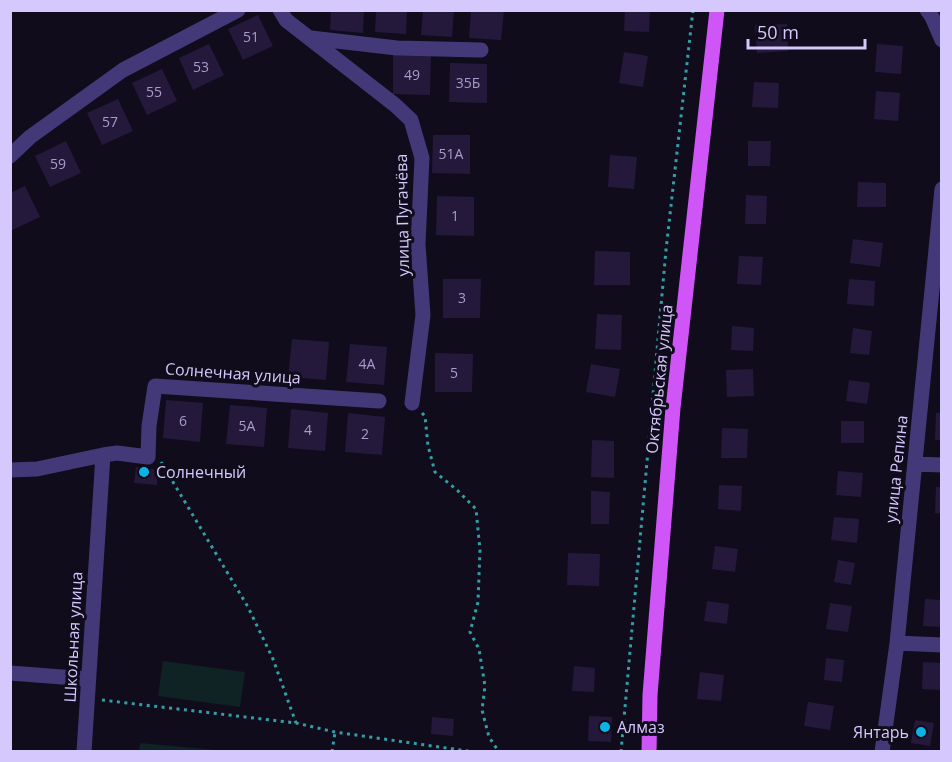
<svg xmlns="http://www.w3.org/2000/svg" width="952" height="762" font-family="'Open Sans',sans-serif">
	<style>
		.green { fill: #0f2224 }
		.building { fill: #24193b }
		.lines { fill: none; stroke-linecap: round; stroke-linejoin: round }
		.path { stroke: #329fa7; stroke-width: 3; stroke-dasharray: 3 4.5; stroke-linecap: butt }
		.minor { stroke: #433978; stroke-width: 15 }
		.major { stroke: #cf55f7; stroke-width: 15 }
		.poi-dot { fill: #0bb3e6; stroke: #100c1b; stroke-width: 2 }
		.labels { text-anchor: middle; stroke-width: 6; stroke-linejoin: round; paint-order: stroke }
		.number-label { font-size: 14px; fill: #a99ccc }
		.street-label { font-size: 16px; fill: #d5c8fc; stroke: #100c1b }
		.poi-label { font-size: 16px; fill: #d5c8fc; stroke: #100c1b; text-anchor: start }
	</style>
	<rect width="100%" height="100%" fill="#100c1b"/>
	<!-- green -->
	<path class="green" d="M163,661L245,672L240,707L158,696Z
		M140,743L227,751H139Z"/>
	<!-- building -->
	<path class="building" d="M331,10H364L363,33L330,30Z
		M376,10H407L406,34L375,32Z
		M423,10H454L452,37L421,35Z
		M471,10H504L501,40L469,38Z
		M625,10H650L649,32L624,31Z
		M258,15L273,46L243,60L228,29Z
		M787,24L788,51L757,53L755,25Z
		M209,44L224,75L193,90L179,58Z
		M877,44L903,46L901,74L875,72Z
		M624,52L648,56L643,87L619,83Z
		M393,55L431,56L430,95L393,94Z
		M450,63L487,64V103L449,102Z
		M162,69L177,101L147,115L132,83Z
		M754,82L779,83L778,108L752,107Z
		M876,91L900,93L898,121L874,119Z
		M118,99L133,131L102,145L87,113Z
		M433,135H470V174L432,173Z
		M66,141L81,173L50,187L35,156Z
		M748,141H771L770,166H748Z
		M610,155L637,157L634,189L608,187Z
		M858,182L886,183V207H857Z
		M25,186L40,217L10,231V193Z
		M746,195L767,196L766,224H745Z
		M437,196L474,197V236L436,235Z
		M853,239L883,243L880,267L850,263Z
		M595,251L630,252V285H594Z
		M739,256L763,257L761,285L737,284Z
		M443,279H481L480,318H443Z
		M849,279L875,281L874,306L847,304Z
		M597,314L622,315L621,350L595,349Z
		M732,326L754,328L753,351L731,350Z
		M853,328L872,331L869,355L850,353Z
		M292,339L329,342L326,380L288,377Z
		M350,344L387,347L384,385L346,382Z
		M435,353L473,354L472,392H435Z
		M591,364L620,369L615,397L586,392Z
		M753,369L754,396L727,397L726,370Z
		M849,380L870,383L867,404L846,401Z
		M166,400L203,403L200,442L163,438Z
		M230,405L267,408L264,447L226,444Z
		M291,409L328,413L325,451L288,448Z
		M348,413L385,417L382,455L345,452Z
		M936,413H942V440H935Z
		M841,421H864V443H841Z
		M722,428L748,429L747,458H721Z
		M592,440L614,441V478L591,477Z
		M136,467L158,470L157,485L134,483Z
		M838,471L863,473L861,497L836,495Z
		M719,485L742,486L741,511L718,509Z
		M936,487H942V514L935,513Z
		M591,491L610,492L609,524H591Z
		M834,517L859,519L857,543L831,540Z
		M715,546L738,549L735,572L712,569Z
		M568,553L600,554L599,586L567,585Z
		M838,560L855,563L851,585L834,582Z
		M925,599L942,600V627L923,626Z
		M707,601L729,604L727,624L704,621Z
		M830,603L852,606L848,632L826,629Z
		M826,658L844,660L842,682L824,680Z
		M923,662L942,663V690L922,689Z
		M574,666L595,668L594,692L572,691Z
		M700,672L724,675L721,701L697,699Z
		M808,702L834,706L830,730L804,726Z
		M589,716L612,717L611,742L588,741Z
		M432,717L454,719L453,736L431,734Z
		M915,720L934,723L930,746L911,743Z"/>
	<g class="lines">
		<!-- path -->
		<path class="path" d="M422,413L425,416L428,446L435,472L457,490L476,509L480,550L478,602L470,632L479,649L485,686L482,710L489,737L499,752
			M161,462L248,607L273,659L296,723
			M102,700L296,723L335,732L474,752
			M332,752L335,732
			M621,752L666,250L693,10"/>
		<!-- minor -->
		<path class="minor" d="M280,10L286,20L395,105L411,120L422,158L418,244L423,315L412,403
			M927,10L932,17L942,40
			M311,38L397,48L481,50
			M10,156L30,137L123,70L238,10
			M915,464L942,465
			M10,470L37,469L103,455
			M897,643L942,645
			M10,673L88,679
			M84,752L103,455L117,453L148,457L149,426L155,386L379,401
			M882,752L897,643L942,189"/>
		<!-- major -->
		<path class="major" d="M649,752L650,695L673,408L717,10"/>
	</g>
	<!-- markers -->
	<g class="poi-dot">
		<circle cx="144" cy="472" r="6"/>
		<circle cx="605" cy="727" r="6"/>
		<circle cx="921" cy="732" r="6"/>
	</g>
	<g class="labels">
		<!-- number labels -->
		<g class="number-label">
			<text x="251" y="42">51</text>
			<text x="201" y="72">53</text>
			<text x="412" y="80">49</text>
			<text x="468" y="88">35Б</text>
			<text x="154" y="97">55</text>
			<text x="110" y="127">57</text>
			<text x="451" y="159">51А</text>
			<text x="58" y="169">59</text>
			<text x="455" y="221">1</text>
			<text x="462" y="303">3</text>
			<text x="367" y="369">4А</text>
			<text x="454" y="378">5</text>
			<text x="183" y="426">6</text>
			<text x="247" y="431">5А</text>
			<text x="308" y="435">4</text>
			<text x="365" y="439">2</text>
		</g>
		<!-- street labels -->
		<g class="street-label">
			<text transform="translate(402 215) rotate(-91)" y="6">улица Пугачёва</text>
			<text transform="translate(233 373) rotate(4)" y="6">Солнечная улица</text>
			<text transform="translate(659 379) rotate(-84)" y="6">Октябрьская улица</text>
			<text transform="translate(896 469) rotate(-84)" y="6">улица Репина</text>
			<text transform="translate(73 637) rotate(-87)" y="6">Школьная улица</text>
		</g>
		<!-- poi labels -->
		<g class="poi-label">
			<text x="156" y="478">Солнечный</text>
			<text x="617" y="733">Алмаз</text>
			<text x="909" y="738" text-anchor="end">Янтарь</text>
		</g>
	</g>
	<!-- border -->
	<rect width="952" height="762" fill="none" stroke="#d5c8fc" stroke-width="24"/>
	<!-- scale -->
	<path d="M748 39v9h117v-9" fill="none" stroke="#d5c8fc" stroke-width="3"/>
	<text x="757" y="39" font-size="18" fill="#d5c8fc" stroke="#100c1b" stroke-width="4.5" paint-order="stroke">50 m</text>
</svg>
